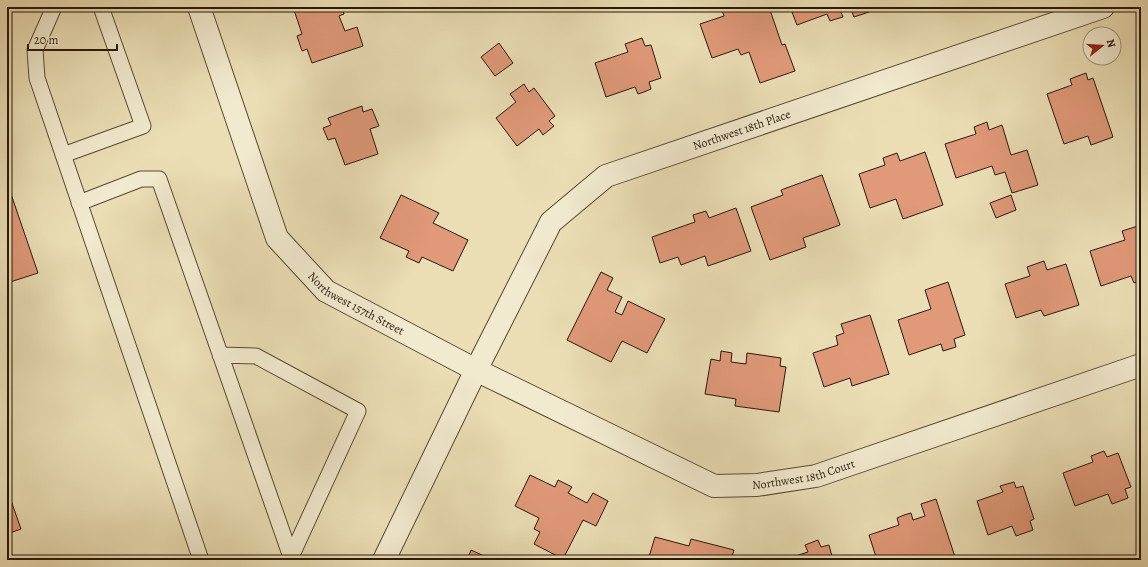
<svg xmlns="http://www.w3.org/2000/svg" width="1148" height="567" font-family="Alegreya,serif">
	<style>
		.building { fill: #e09979; stroke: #271808 }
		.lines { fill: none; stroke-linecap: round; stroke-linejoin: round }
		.service-casing { stroke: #584a33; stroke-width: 17 }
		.minor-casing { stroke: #584a33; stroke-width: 24 }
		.service { stroke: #f2eacf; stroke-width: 15 }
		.minor { stroke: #f2eacf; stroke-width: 22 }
		.labels { text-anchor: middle; stroke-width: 3.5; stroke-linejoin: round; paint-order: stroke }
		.street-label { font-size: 12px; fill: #271808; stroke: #f2eacf }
	</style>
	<rect width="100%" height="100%" fill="#ebdeb5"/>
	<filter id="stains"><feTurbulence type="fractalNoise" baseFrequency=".005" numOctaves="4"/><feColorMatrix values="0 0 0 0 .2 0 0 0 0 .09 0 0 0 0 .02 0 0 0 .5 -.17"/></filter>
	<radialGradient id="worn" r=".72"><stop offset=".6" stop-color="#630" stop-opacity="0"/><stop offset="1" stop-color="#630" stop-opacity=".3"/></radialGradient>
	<!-- building -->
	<path class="building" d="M293,7H342L344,14L339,16L345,31L357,27L363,46L312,63L307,49L302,51L297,36L302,34Z
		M721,7H769L782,45L785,44L795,71L760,83L749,52L741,55L738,49L712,58L700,24L724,16Z
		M790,7H849L840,10L843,17L836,19L830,21L827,14L797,25Z
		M850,7H870L872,11L854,17Z
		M642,38L645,46L651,45L661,78L649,82L651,89L644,92L638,94L635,87L606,97L595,63L628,52L625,44Z
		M499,43L513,63L495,76L481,57Z
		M1086,73L1088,80L1093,78L1113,137L1091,145L1088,136L1064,144L1047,94L1072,85L1070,79Z
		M524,84L529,92L534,88L555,116L549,121L554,126L543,135L539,129L517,146L496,118L516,102L510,94Z
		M362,106L363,112L372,109L379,126L370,129L378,154L345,165L335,138L328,140L323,128L331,125L328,118Z
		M987,122L989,130L1002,125L1011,155L1027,150L1038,185L1012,193L1005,172L995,175L992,166L956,178L945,144L976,134L974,127Z
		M925,152L943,205L903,219L896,199L870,208L859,174L885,165L883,158L897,153L900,161Z
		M822,175L840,225L803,238L806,247L770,260L751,207L783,195L781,190Z
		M11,194L38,273L7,283V195Z
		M401,195L439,213L433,223L468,240L453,271L422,257L419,263L406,257L409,251L380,238Z
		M1011,195L1016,210L996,218L990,203Z
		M736,208L751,251L708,266L705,256L681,265L678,257L660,263L652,237L695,222L693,215L706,211L709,218Z
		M1138,226L1141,235V280L1134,283L1131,276L1101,286L1090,251L1125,240L1122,231Z
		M1044,261L1047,270L1066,264L1079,305L1044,316L1041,310L1016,318L1005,284L1030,276L1027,267Z
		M601,272L613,278L607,290L622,297L615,312L622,315L628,301L665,319L647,353L622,341L611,362L567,340Z
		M948,282L965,335L954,339L956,347L943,351L941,344L909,355L898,320L931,309L925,290Z
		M870,315L889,374L852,386L850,378L824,387L813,353L838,345L836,336L844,333L841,324Z
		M721,351L732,353L731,362L746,364L747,353L781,358L780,366L786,367L779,412L735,406L736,399L705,394L711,359L720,361Z
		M1104,451L1107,457L1118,453L1131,487L1125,489L1128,498L1112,504L1108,494L1075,506L1063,473L1093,462L1091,456Z
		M530,475L555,487L558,480L572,487L568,493L587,503L593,493L608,501L596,526L583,520L563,559L534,544L540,532L534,529L539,518L515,506Z
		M1014,482L1016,488L1023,486L1034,519L1030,521L1033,530L1016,536L1012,526L988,535L977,501L1003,492L1000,486Z
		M7,489L21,529L7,534Z
		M936,499L956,560H916L915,557L906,560H877L869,535L899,525L897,518L904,515L911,513L913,520L925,516L921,504Z
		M655,537L689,546L691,539L734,550L731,560H648Z
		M818,540L821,547L829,545L833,560H783L808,552L805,545Z
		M471,550L493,560H467Z"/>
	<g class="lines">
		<defs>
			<path id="service" d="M54,7L35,50L37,78L201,560
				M63,155L143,126L101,7
				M79,203L141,179H159L292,560
				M220,355L256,356L358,411L291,557"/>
			<g id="minor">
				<path id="s1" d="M199,7L277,238L326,291L476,370L714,486L757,485L816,476L1141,365"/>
				<path id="s2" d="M384,560L476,370L551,222L606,176L1103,7"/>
			</g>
		</defs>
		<!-- service casing -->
		<use href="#service" class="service-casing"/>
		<!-- minor casing -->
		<use href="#minor" class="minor-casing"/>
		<!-- service -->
		<use href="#service" class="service"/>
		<!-- minor -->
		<use href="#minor" class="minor"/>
	</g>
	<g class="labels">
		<!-- street labels -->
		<g class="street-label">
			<text dy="4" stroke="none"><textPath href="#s2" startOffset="592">Northwest 18th Place</textPath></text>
			<text dy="4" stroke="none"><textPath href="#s1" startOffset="348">Northwest 157th Street</textPath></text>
			<text dy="4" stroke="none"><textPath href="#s1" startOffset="841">Northwest 18th Court</textPath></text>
		</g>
	</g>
	<!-- margin -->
	<rect width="1148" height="567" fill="none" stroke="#ebdeb5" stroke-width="24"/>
	<rect x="8" y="8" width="1132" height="551" fill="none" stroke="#271808" stroke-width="2"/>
	<rect x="12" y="12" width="1124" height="543" fill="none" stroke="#271808"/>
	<!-- north arrow -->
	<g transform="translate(1102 46) rotate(73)"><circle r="19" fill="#f2eacf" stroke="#a1967f"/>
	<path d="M0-3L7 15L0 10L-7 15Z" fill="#8f2418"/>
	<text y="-6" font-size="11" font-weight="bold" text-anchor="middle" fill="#271808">N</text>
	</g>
	<!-- scale -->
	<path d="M28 44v6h89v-6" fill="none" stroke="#271808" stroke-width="2"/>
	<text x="34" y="44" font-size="12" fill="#271808" stroke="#f2eacf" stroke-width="3" paint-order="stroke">20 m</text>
	<rect width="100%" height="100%" filter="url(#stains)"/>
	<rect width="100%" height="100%" fill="url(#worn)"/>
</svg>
